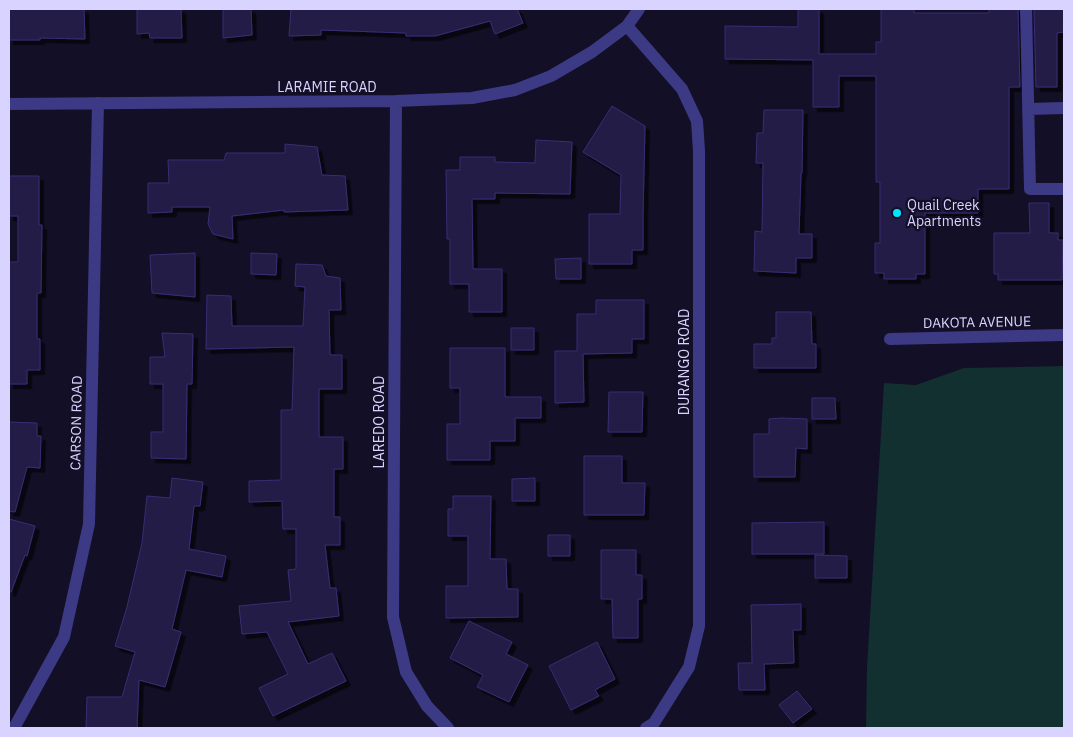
<svg xmlns="http://www.w3.org/2000/svg" width="1073" height="737" font-family="'IBM Plex Sans',sans-serif">
	<style>
		.green { fill: #12302f }
		.building { fill: #241b47; stroke: #3b2d73; filter: url(#shadow) }
		.lines { fill: none; stroke-linecap: round; stroke-linejoin: round }
		.service { stroke: #3d3a85; stroke-width: 12 }
		.minor { stroke: #3d3a85; stroke-width: 12 }
		.poi-dot { fill: #00e5ff; stroke: #130f26; stroke-width: 2 }
		.labels { text-anchor: middle; stroke-width: 4.5; stroke-linejoin: round; paint-order: stroke }
		.street-label { font-size: 14px; fill: #d9d4ff; stroke: #130f26 }
		.poi-label { font-size: 14px; fill: #d9d4ff; stroke: #130f26; text-anchor: start }
	</style>
	<defs>
		<filter id="shadow"><feDropShadow dx="4.5" dy="4.5" stdDeviation="0" flood-color="#0009"/></filter>
	</defs>
	<rect width="100%" height="100%" fill="#130f26"/>
	<!-- green -->
	<path class="green" d="M1064,366V728H866L867,667L884,383L916,385L964,368Z"/>
	<!-- building -->
	<path class="building" d="M9,9H84L85,39L40,38V40H9Z
		M137,9H181L182,38H150L149,33L137,34Z
		M223,9H251L252,35L223,38Z
		M291,9H517L523,23L495,34L490,21L435,36H406V33L321,30V35L289,36Z
		M798,9H819V54H876V42H881V9H914V13H989V9H1018L1020,87H1009V189H978V213H925V274H916V279H884V273H875V243H880V182H876V76H839V107H813V60L725,59V26L798,27Z
		M1034,9H1064V32L1057,33V87H1036Z
		M612,106L645,126L643,215V250H632V264H589V214H620L621,175L583,152Z
		M764,110H803L802,173H801L799,234H812V258H796V273L754,271L755,231L762,232L763,163H756L757,133H763Z
		M536,140L572,142L570,194L495,193V199H472L473,269H502V312H469V284H450V239H447L446,170H460V157H495V162L535,163Z
		M285,144L317,147L322,175L345,176L348,210L284,212V210L232,216L233,239L213,234L208,224L210,207H172V212L148,213V183H169L168,160H224L226,153H285Z
		M9,176H39V225H42L41,293H37V339H40V370H27V384H9V262H18V216H9Z
		M1029,203H1049V233H1058V240H1063L1062,280H998V274H994V233H1030Z
		M195,253V297L152,293L150,255Z
		M251,253L277,254L276,275L251,274Z
		M581,258V279H556L555,259Z
		M296,264L322,265L326,276L340,278L341,310H329L330,355H342V389H319V437H343V469H334V517H340V545H325L330,588H336L339,616L288,622L308,664L332,653L346,681L273,716L259,688L288,674L267,632L242,634L239,606L291,601L288,570L296,569V529H283L282,501L249,502V481L281,480V410H292L294,347L206,349L207,295L231,296L232,326H303L305,287L295,286Z
		M596,300H644V339H632V353L583,354L584,402L555,403V351H577V314H596Z
		M776,312H811L812,344H816V368H754V344H772V338H776Z
		M511,328H534V350H511Z
		M162,333L193,334L192,384H187L186,459L151,458V432H163V384H150V357H165Z
		M450,348H505V397H541V418H515V441H490V460H447V424H460V388H450Z
		M609,392H643L642,432H608Z
		M812,398H835L836,419H812Z
		M782,418L807,419V449L796,448L795,477H754V434H769V419Z
		M9,422L37,423V436H41L40,468L27,467L15,512L9,511Z
		M584,456H622V483H645L644,515H584Z
		M172,478L203,482L200,506H194L189,549L226,556L222,577L186,570L172,629L181,632L165,687L139,680L137,728H86L87,697H122L135,652L115,646L127,607L142,543L147,496L170,498Z
		M535,478V501H512V479Z
		M453,496H491L490,559H506L507,589H518V617L446,618V586H468V536H448V509H453Z
		M9,519L35,526L27,556L25,555L11,592H9Z
		M824,522V554H752V523Z
		M548,535H570V556H548Z
		M601,550H636V575H642V599H638V638H613L612,599H601Z
		M815,555L847,556V578H815Z
		M801,604V630H793L794,663L764,664L765,690H739L738,663H752L751,605Z
		M469,621L512,642L506,654L528,665L509,702L477,687L483,675L450,658Z
		M597,642L615,679L595,690L599,696L571,710L549,666Z
		M797,691L812,709L793,723L779,705Z"/>
	<g class="lines">
		<!-- service -->
		<path class="service" d="M1026,9L1030,189H1064
			M1028,109L1064,108"/>
		<!-- minor -->
		<path class="minor" d="M639,9L627,26L682,89L697,121L699,151V626L689,667L654,723L646,728
			M396,101L393,617L406,672L427,706L448,728
			M9,104L396,101L472,98L515,90L551,76L592,52L627,26
			M890,339L1064,335
			M14,728L64,637L89,524L98,103"/>
	</g>
	<!-- markers -->
	<circle class="poi-dot" cx="897" cy="213" r="5"/>
	<g class="labels">
		<!-- street labels -->
		<g class="street-label">
			<text x="327" y="92">LARAMIE ROAD</text>
			<text transform="translate(977 322) rotate(-1)" y="5">DAKOTA AVENUE</text>
			<text transform="translate(684 362) rotate(-90)" y="5">DURANGO ROAD</text>
			<text transform="translate(379 422) rotate(-90)" y="5">LAREDO ROAD</text>
			<text transform="translate(76 423) rotate(-89)" y="5">CARSON ROAD</text>
		</g>
		<!-- poi labels -->
		<g class="poi-label">
			<text x="907" y="210">Quail Creek<tspan x="907" dy="16">Apartments</tspan></text>
		</g>
	</g>
	<!-- border -->
	<rect width="1073" height="737" fill="none" stroke="#d9d4ff" stroke-width="20"/>
</svg>
